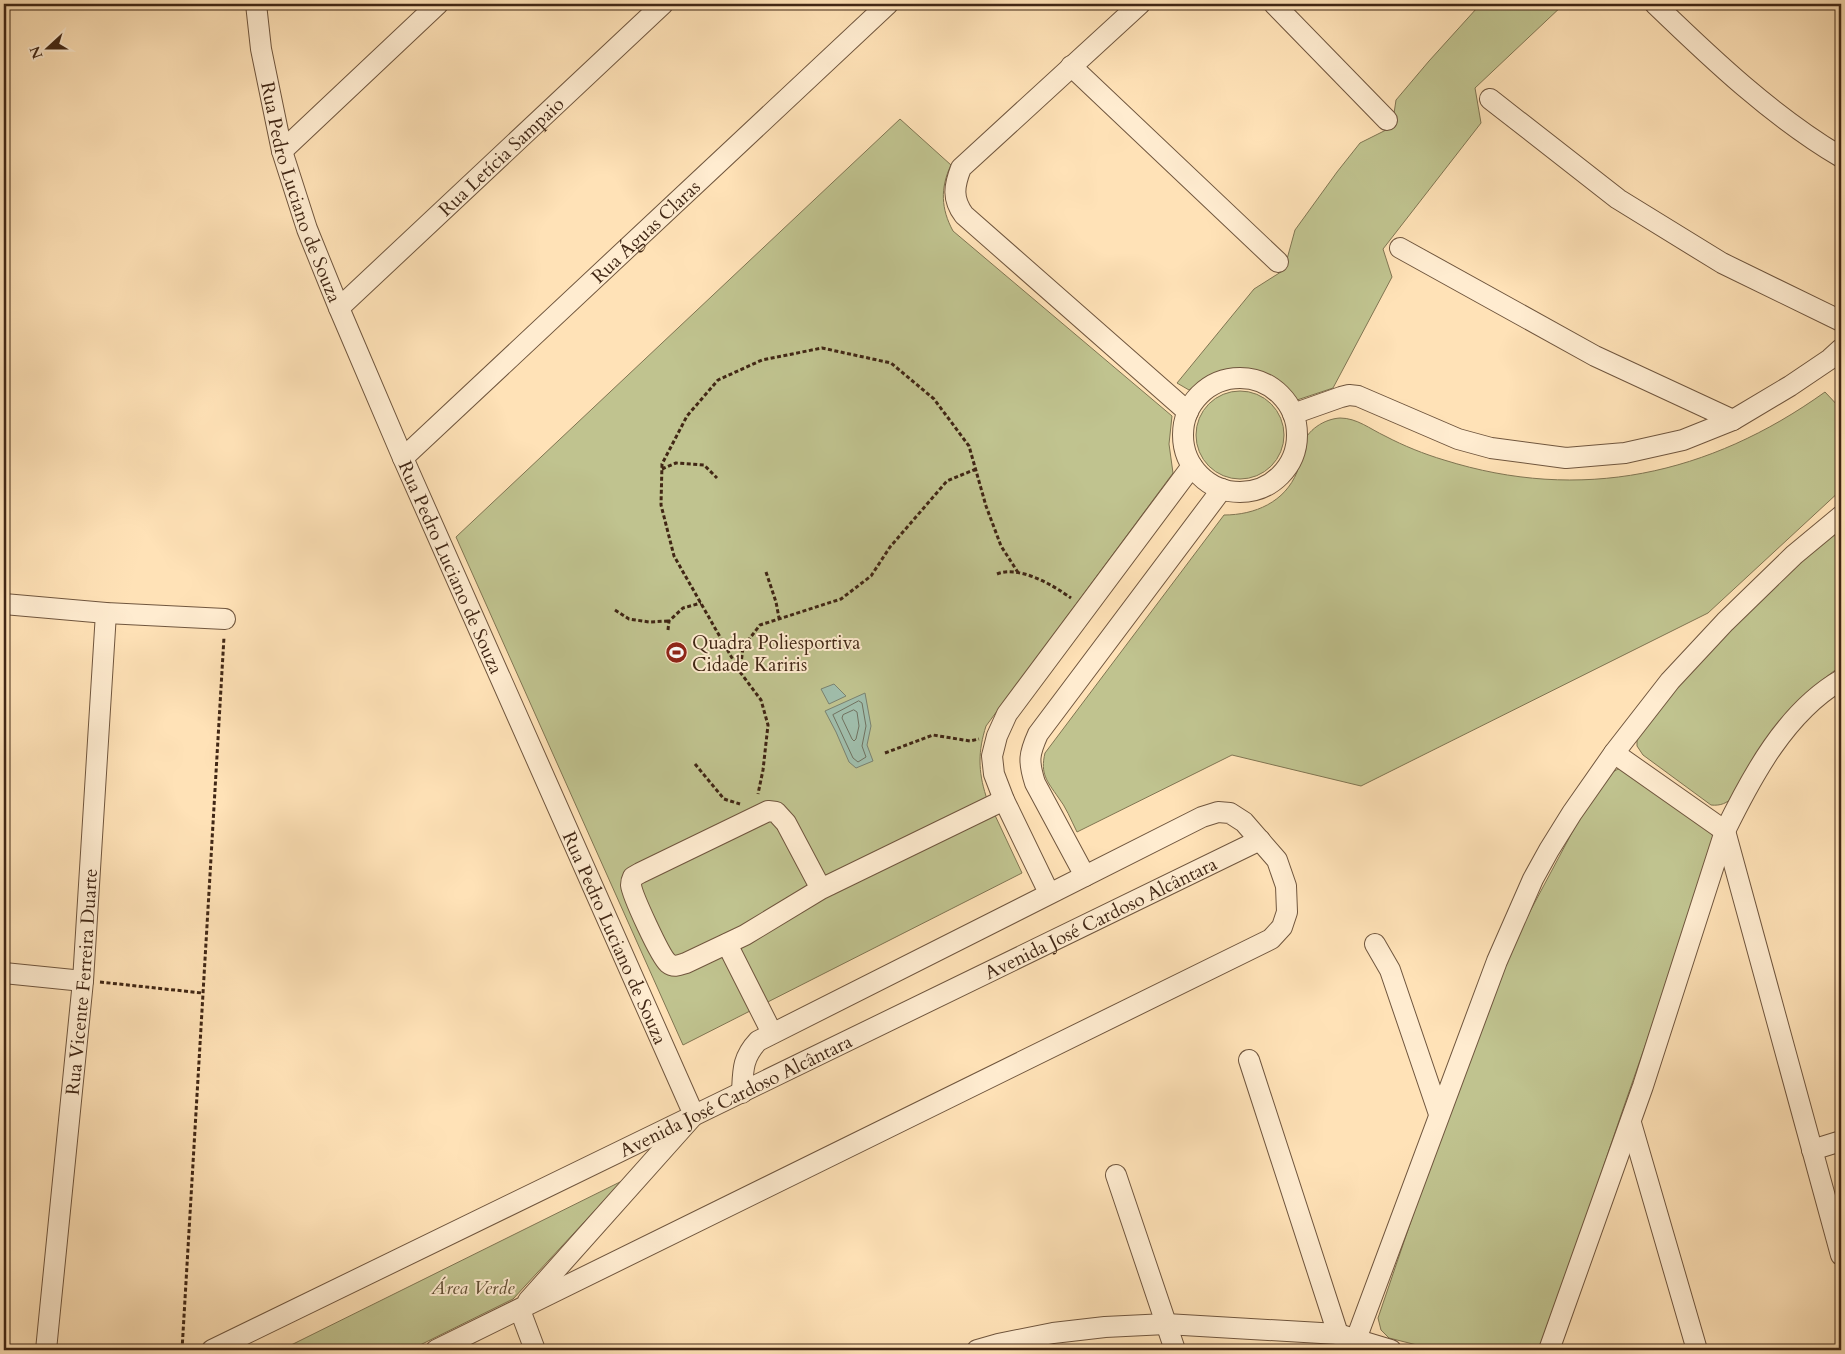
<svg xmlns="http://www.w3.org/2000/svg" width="1845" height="1354" font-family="Cardo,serif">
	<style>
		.green { fill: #c0c38f; stroke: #807552 }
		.water { fill: #a0beac; stroke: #7a8270 }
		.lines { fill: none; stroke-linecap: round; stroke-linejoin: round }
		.shore { stroke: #707260; stroke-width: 1 }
		.minor-casing { stroke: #70563e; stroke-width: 22 }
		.path { stroke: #412715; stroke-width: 3; stroke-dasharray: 4 2.5; stroke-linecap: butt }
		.minor { stroke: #ffecd0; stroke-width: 20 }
		.labels { text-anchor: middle; stroke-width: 4; stroke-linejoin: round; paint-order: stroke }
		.street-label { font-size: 19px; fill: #412715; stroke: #ffecd0 }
		.poi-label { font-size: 19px; fill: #412715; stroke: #ffecd0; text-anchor: start }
		.park-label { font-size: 19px; font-style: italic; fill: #614e34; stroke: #ffecd0 }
	</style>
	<rect width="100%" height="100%" fill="#ffe2b7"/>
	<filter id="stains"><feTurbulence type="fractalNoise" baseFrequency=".004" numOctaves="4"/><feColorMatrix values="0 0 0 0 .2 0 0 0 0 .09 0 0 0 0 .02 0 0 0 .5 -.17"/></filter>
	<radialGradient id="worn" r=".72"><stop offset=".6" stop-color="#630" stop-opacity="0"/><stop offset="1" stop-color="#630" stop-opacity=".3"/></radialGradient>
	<!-- green -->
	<path class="green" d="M1485,4H1564L1475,88L1481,123L1383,249L1392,277L1333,388L1297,400C1265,367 1226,362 1189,390L1177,383L1254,289L1284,270L1295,230L1337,172L1360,143L1392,127L1396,100L1429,61L1477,8Z
		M900,119L951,165C940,188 941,209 953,231L1172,416L1169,444L1173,473L986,726C978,751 978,771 986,796L1022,873L683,1045L456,537Z
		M1196 435a44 44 0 1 1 88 0a44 44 0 1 1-88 0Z
		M1825,392L1841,409V490L1708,613L1361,786L1232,755L1077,832C1071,820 1066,807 1058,797C1047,781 1040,774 1045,753L1224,515C1255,515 1285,502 1297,472C1300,463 1300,454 1302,446C1307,430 1324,419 1340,418C1357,418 1370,429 1385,436C1404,446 1424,454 1444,460C1581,503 1709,475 1825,392Z
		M1841,526V666C1793,699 1759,745 1733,797C1727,803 1721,806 1711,805L1643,755L1637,746V737L1666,697L1757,599Z
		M1618,769L1624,770L1712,833L1714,848L1622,1112L1541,1350H1437L1389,1338L1381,1330L1378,1318L1456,1089L1519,932L1575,827L1606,776Z
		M622,1181L513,1299L410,1350H281Z"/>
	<!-- water -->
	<path class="water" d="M834,684L846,696L829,704L821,689Z
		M865,693L871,726L867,745L873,761L856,768L849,762L836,732L825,711Z"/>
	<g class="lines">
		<!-- shore -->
		<path class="shore" d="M859,701L862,703L866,726L862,746L866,757L858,762L853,758L833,715Z
			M854,710L857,712L859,726L856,739L854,741L852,739L842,718L843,715Z"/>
		<defs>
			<g id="minor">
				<path id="s1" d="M256,4L261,49L282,151L307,229L339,308L403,458L694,1115L528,1301"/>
				<path d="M1140,4L961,168C954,186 952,199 964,215L1188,412"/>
				<path d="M1274,4L1387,120"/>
				<path d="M1655,4C1713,60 1772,116 1841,157"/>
				<path d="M1071,66L1278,262"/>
				<path d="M1490,99L1618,199L1722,263L1841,321"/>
				<path d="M282,151L438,4"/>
				<path d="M1400,248L1595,356L1733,420"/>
				<path id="s2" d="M339,308L663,4"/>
				<circle cx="1240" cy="435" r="57"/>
				<path d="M1293,414L1341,397L1349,395L1358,396L1458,439L1491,448L1566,458L1625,453L1683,440L1733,420L1790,386L1830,359L1841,349"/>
				<path id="s3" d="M403,458L888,4"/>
				<path d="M4,604L106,613L225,619"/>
				<path d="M1614,753L1725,831L1841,1255"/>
				<path d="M1085,876L1035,783C1028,761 1029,754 1038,734L1222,489"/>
				<path d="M821,889L786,823L776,812L768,811L640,873L633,877C632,879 631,882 631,885C632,895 660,956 668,963C674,968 680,965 686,963L745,935L821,889L1004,800"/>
				<path d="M1049,893L1004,800L994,774L992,756L997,736L1007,714L1192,466"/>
				<path d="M727,944L772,1033"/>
				<path d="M1375,944L1390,970L1439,1114"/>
				<path d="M4,973L83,981"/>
				<path d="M1249,1060L1338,1334"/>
				<path d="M1631,1123L1697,1350"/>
				<path d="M1812,1150L1841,1141"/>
				<path d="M1116,1175L1175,1350"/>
				<path d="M520,1310L535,1350"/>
				<path id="s4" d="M46,1350L83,981L106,613"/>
				<path id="s5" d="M212,1350L1260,840"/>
				<path d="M436,1350L1271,939L1282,927L1287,912L1286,886L1277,860L1244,822L1230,813L1218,812L1202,817L758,1041C742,1058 743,1071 742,1093"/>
				<path d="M977,1350L998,1344L1053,1333L1105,1327L1166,1324L1338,1334L1391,1350"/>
				<path d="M1352,1350L1497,961L1533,879L1549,850L1572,813L1614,753L1670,681L1725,622L1794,555L1841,516"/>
				<path d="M1549,1350L1643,1086L1725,831C1752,776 1786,712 1841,680"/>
			</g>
		</defs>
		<!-- minor casing -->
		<use href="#minor" class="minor-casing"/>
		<!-- path -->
		<path class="path" d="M662,469L676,463L704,465L717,478
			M976,469L947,481L890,547L871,576L841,599L760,625L743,647L740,672L674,556L661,505L662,464L687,416L718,380L762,360L822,348L891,363L934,399L969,446L986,506L1001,546L1019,574
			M766,572L776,602L779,618
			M997,574C1019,565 1053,585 1071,598
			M615,610L629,619L649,622L669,621
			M668,630L669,621L683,608L701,603
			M740,672L761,700L768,725L763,770L758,794
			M885,753L933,735L970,741L979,739
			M695,764L724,799L740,804
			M100,982L202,993
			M182,1350L224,637"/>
		<!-- minor -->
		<use href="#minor" class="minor"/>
	</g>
	<!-- icons -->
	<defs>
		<symbol id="stadium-disc" viewBox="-11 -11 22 22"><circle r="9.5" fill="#8f2418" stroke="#ffecd0"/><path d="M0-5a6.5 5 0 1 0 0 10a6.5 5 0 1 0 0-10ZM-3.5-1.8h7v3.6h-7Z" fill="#fff"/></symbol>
	</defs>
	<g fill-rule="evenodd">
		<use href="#stadium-disc" x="664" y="640" width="25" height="25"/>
	</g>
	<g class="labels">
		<!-- street labels -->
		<g class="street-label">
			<text dy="7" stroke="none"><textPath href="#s2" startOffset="222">Rua Letícia Sampaio</textPath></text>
			<text dy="7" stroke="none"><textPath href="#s1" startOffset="194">Rua Pedro Luciano de Souza</textPath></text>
			<text dy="7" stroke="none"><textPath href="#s3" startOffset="332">Rua Águas Claras</textPath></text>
			<text dy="7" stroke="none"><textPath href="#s1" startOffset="599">Rua Pedro Luciano de Souza</textPath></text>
			<text dy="7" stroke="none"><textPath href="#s5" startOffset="988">Avenida José Cardoso Alcântara</textPath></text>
			<text dy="7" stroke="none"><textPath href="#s1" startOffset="1004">Rua Pedro Luciano de Souza</textPath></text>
			<text dy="7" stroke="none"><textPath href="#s4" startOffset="370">Rua Vicente Ferreira Duarte</textPath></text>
			<text dy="7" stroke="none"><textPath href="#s5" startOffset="582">Avenida José Cardoso Alcântara</textPath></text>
		</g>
		<!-- poi labels -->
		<g class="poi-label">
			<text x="692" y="649">Quadra Poliesportiva<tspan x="692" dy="22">Cidade Kariris</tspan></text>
		</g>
		<!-- park labels -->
		<g class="park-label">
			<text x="473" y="1294">Área Verde</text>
		</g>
	</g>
	<!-- margin -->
	<rect width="1845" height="1354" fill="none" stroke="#ffe2b7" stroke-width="20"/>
	<rect x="5" y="5" width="1835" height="1344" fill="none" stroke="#412715" stroke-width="2.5"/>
	<rect x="10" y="10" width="1825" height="1334" fill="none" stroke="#412715"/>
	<!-- north arrow -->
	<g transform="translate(48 48) rotate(249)" stroke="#ffecd0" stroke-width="4" paint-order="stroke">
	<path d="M0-4L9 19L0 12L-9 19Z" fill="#412715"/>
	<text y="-8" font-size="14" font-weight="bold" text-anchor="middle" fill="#412715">N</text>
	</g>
	<rect width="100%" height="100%" filter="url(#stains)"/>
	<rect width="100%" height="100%" fill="url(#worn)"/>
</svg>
